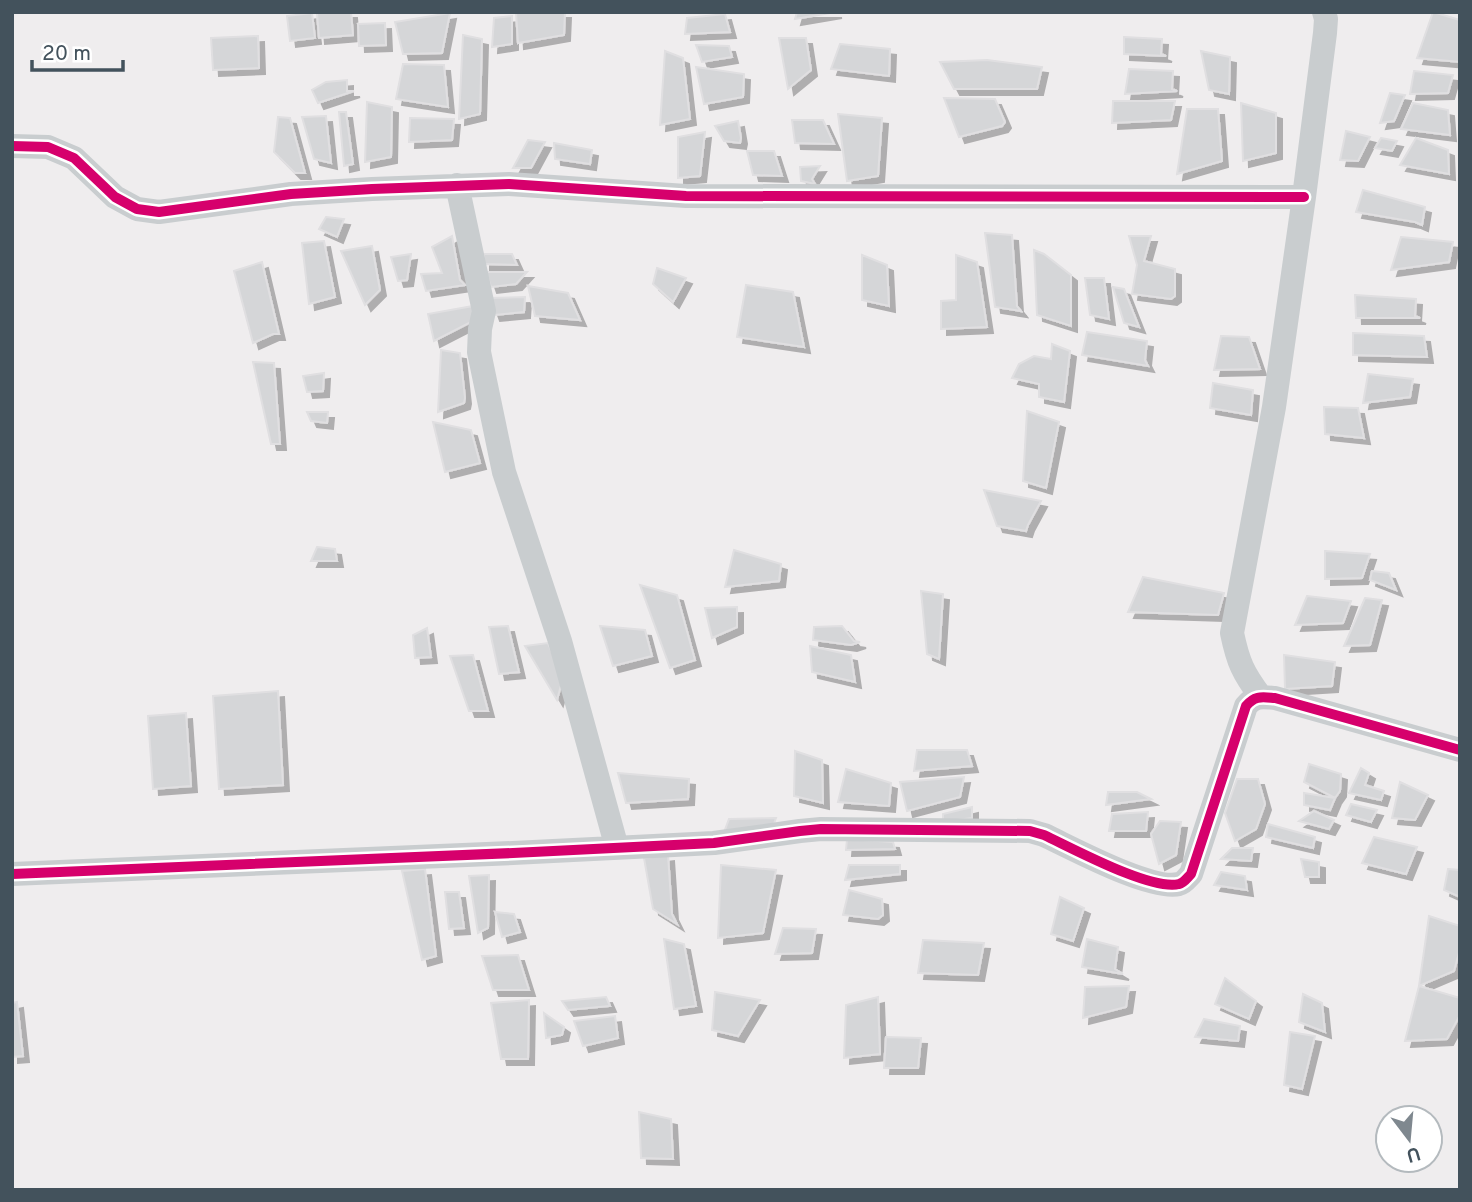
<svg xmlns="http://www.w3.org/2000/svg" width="1472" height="1202" font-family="Overpass,sans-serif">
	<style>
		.building { fill: #d5d6d8; stroke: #e0dfe1; stroke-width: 2; filter: url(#shadow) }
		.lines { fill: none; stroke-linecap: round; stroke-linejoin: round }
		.street { stroke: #c9cdcf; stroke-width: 24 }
		.cycleway-casing { stroke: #fff; stroke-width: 15 }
		.cycleway { stroke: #d6006c; stroke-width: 10 }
	</style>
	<defs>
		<filter id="shadow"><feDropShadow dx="6" dy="6" stdDeviation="0" flood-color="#0004"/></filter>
	</defs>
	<rect width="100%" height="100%" fill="#efedee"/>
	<!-- building -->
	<path class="building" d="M325,12H351L353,35L319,38L317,13Z
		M516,12H565L564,35L518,43Z
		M797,12H836L795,19Z
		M1433,12L1460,20V62L1417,58Z
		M312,13L315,38L290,41L287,16Z
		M450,13L442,53L403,54L395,22Z
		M725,14L730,32L685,34L687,18Z
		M512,16V44L492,47L494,18Z
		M385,23L386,45L359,46L358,24Z
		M463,35L482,39L480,114L459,119Z
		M258,36L259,68L213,70L211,38Z
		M1124,37L1162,39L1161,54L1166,56L1124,54Z
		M779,38H806L811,70L788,89Z
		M840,44L890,49L889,76L831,69Z
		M696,45L729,46L732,57L702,62Z
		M665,51L683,58L690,119L660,125Z
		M1201,51L1230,57L1229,94L1209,90Z
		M987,60L1042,67L1037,89H954L940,62Z
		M403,64L444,65L448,107L396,99Z
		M696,67L744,74L743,97L704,104Z
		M1129,69L1173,71L1172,89L1177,91L1125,94Z
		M1414,71L1453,75L1448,93L1410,94Z
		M347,80V91H354L318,103L312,90L326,82Z
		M1390,93L1405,95L1394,121L1380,123Z
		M944,98L995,99L1005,122L1002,126L959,137Z
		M1113,101H1175L1171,120L1112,123Z
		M367,102L392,107L391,157L365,162Z
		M1241,103L1276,113V153L1243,161Z
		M1413,103L1448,110L1450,135L1401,129Z
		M1187,109H1218L1222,161L1177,174Z
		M339,112H346L353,164L344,166Z
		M838,114L882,118L878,176L847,181Z
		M326,116L331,163L314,159L302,117Z
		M278,117L290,118L305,173H295L274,152Z
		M410,118L454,119L452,140L409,142Z
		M792,120H823L834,144L795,143Z
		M738,121L741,138L740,143L724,141L715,126Z
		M1346,131L1370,137L1358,161L1340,160Z
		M705,132L700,176L678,178V137Z
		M1381,138L1397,141L1392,151L1375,148Z
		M1416,138L1448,150L1449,174L1400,165Z
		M528,140L545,142L531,168H513Z
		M554,143L592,150L590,164L555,159Z
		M747,151H774L782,176L753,175Z
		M820,166L812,179L815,184L801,181L800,167Z
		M1363,190L1425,207L1422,225L1415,222L1356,212Z
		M326,217L344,219L337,237L319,229Z
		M985,233L1012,235L1017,306L1021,311L995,307Z
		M452,236L460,280L465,285L426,291L421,274L442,273L432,247Z
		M1129,236H1151L1144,261L1175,269V296L1171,299L1132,294L1137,265Z
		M1401,237L1453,242L1449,262L1391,270Z
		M324,241L335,297L309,304L302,243Z
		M372,246L380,290L365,305L341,251Z
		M1034,250L1044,254L1071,275V326L1037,315Z
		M411,254L407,280L398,281L391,257Z
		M484,254H512L517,265L484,264Z
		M862,255L887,265L889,306L862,300Z
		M956,255L977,262L987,327L941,329V301L956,300Z
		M262,262L279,334H273L253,343L234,271Z
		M657,268L686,278L673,302L653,284Z
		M486,272H527L516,284L491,287Z
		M1085,278H1104L1109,319L1090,315Z
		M746,285L793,292L804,347L737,337Z
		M528,286L568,293L580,320L535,316Z
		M1113,287L1124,289L1139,327L1124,323Z
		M1355,295L1416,299L1415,316L1420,318H1356Z
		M525,297L524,312L494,315L488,298Z
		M473,306L475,320L434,341L428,314Z
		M1087,332L1147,341L1145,360L1148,366L1082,355Z
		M1353,333L1424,336L1427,357L1353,355Z
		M1221,336L1249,337L1260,369L1214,370Z
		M1052,344L1070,351L1064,402L1039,397V384L1012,378L1019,364L1034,356L1051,359Z
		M441,350L460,353L465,398L464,403L438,412Z
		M253,362L274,363L280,444H271Z
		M324,373L323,391L307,392L303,376Z
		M1368,374L1413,379L1410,397L1363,403Z
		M1213,383L1253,390L1251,415L1210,408Z
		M1324,407L1358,408L1364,438L1325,434Z
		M1027,411L1059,422L1046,488L1023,481Z
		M307,412H328L327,423L311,421Z
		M433,422L471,430L480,463L445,472Z
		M984,490L1041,501L1028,525L1026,531L997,526Z
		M317,547L335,549L337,561H311Z
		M734,550L781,564L779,581L725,587Z
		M1325,551L1370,554L1362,578L1325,579Z
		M1372,571L1389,573L1396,590L1370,580Z
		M1143,577L1224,593L1218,615L1128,612Z
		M640,585L677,595L695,660L670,668Z
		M921,591L943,594L939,659L927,654Z
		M1307,596L1351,601L1343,623L1295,625Z
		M1365,598L1382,600L1370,645L1344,646Z
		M737,607V627L712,638L705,608Z
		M508,626L519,672L499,674L489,627Z
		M600,626L645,630L652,656L613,666Z
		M842,626L854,641L860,642L851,645L813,640L814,627Z
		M427,628L431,657L415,658L413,635Z
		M548,643L563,678L557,700L525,646Z
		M810,646L851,655L855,682L812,672Z
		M473,655L488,711H469L450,656Z
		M1284,655L1335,662L1332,686L1285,689Z
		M278,691L283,785L219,789L213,696Z
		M186,713L191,786L153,789L148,716Z
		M917,750H967L972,766L914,771Z
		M795,751L822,760L823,803L794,796Z
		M1309,764L1341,774L1340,791L1335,798L1304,782Z
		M1361,768L1369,773L1365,785L1384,791L1381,800L1349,793Z
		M846,769L891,783L889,806L838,802Z
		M618,773L689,779L688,799L626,803Z
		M964,777L960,797L907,811L900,782Z
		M1237,779H1258L1265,804L1256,829L1235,841L1225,813Z
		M1400,782L1428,795L1415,820L1392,818Z
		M1108,792H1137L1151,799L1106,805Z
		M1304,793L1335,798L1330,810L1304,805Z
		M1351,804L1377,810L1371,822L1346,815Z
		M972,807V818L943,822V814Z
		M1314,811L1334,820L1329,829L1299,821Z
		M1148,812L1146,831H1109L1112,814Z
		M776,818L771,832L723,835L729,819Z
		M1160,821L1181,822L1176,855L1159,864L1151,834Z
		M1268,824L1315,837L1313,848L1266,837Z
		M1374,837L1417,847L1406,874L1362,863Z
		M847,839L893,842L895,849L846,850Z
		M1232,848H1253L1251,861L1221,859Z
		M668,855L672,914L677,924L653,909L644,858Z
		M1301,859L1319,862V877H1305Z
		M721,865L776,870L763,933L718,938Z
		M849,865H900V874L845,880Z
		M425,869L436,956L422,960L402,871Z
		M1448,869L1460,870V897L1444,890Z
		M1221,872L1245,876L1247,890L1214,885Z
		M489,875L488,928L478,933L469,876Z
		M849,890L882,899L883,915L878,919L843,915Z
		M445,892H459L464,928L449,929Z
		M1060,897L1084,908L1073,941L1051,934Z
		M495,912L514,914L520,932L502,937Z
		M1429,916L1460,926V949L1454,971L1419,986Z
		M783,928L816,929L812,953L775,954Z
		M664,939L684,944L696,1006L674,1009Z
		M1087,939L1118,947L1115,969L1123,974L1082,967Z
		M923,940L984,943L978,975L918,973Z
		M518,955L529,990H493L482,956Z
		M1225,978L1256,1001L1249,1019L1215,1004Z
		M1129,986L1126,1007L1083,1018L1085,987Z
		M1419,986L1460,998V1015L1447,1039L1405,1041Z
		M715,992L760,1000L738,1036L712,1030Z
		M1303,994L1322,1003L1325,1032L1299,1022Z
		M606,997L610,1006L568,1010L562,1001Z
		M878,997L880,1054L844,1058L846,1005Z
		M529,1000L528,1059H501L491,1003Z
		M17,1002L23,1056L12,1057V1003Z
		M544,1013L564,1027L562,1035L546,1038Z
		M615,1016L618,1038L583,1046L574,1021Z
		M1204,1019L1240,1026L1238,1041L1195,1037Z
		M1290,1032L1315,1036L1302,1089L1284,1085Z
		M886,1037L921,1038L918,1068H884Z
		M639,1112L671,1119L673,1159L641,1158Z"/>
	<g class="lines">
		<!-- street -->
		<path class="street" d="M12,146L48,147L74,158L115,197L137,209L159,212L291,194L372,189L509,184L686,196L1304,197
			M457,185L484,311L480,329L479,352L504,472L560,641L617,848
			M1261,697C1243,673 1238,662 1232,633L1274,407L1304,197L1325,33L1326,19L1324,12
			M12,874L513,853L714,843L800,831L821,829L1030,831L1044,835C1072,848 1151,891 1179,884C1184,883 1187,878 1191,874L1246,706C1255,695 1262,697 1275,698L1460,750"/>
		<defs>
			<path id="cycleway" d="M12,146L48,147L74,158L115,197L137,209L159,212L291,194L372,189L509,184L686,196L1304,197
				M12,874L513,853L714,843L800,831L821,829L1030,831L1044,835C1072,848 1151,891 1179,884C1184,883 1187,878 1191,874L1246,706C1255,695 1262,697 1275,698L1460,750"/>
		</defs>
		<!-- cycleway casing -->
		<use href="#cycleway" class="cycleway-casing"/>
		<!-- cycleway -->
		<use href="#cycleway" class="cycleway"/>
	</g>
	<!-- border -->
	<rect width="1472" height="1202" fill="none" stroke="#43525c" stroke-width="28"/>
	<!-- north arrow -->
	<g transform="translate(1409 1139) rotate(164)"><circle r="33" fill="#ffffff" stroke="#b4babe" stroke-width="2"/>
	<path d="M0-5L12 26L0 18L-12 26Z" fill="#7f888f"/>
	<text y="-10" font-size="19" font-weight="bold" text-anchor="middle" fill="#43525c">U</text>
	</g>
	<!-- scale -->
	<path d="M32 60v10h91v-10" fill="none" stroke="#43525c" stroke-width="3.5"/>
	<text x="42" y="60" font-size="21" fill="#43525c" stroke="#ffffff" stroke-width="5" paint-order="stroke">20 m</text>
</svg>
